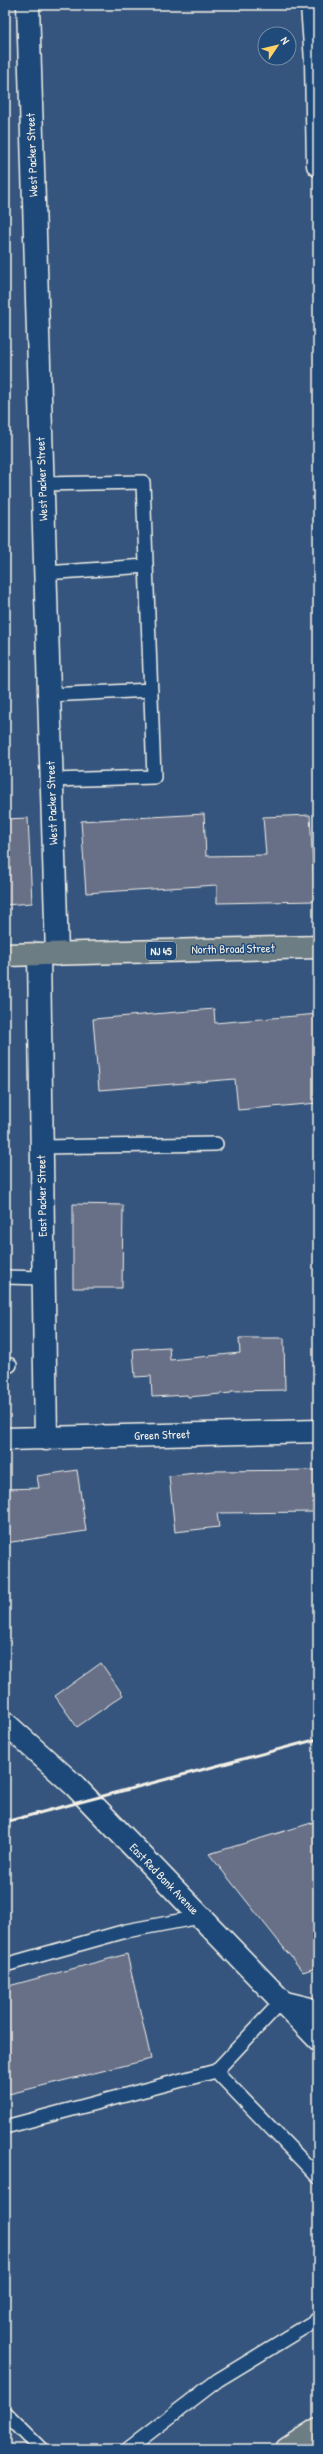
<svg xmlns="http://www.w3.org/2000/svg" width="323" height="2454" font-family="'Patrick Hand',sans-serif">
	<style>
		.building { fill: #676f88; stroke: #f4f1e8 }
		.lines { fill: none; stroke-linecap: round; stroke-linejoin: round }
		.lane-casing { stroke: #f4f1e8; stroke-width: 16 }
		.street-casing { stroke: #f4f1e8; stroke-width: 25 }
		.secondary-casing { stroke: #f4f1e8; stroke-width: 25 }
		.primary-casing { stroke: #f4f1e8; stroke-width: 25 }
		.lane { stroke: #1f4a7a; stroke-width: 13 }
		.street { stroke: #1f4a7a; stroke-width: 22 }
		.secondary { stroke: #1f4a7a; stroke-width: 22 }
		.primary { stroke: #6d7d84; stroke-width: 22 }
		.rail { stroke: #f4f1e8; stroke-width: 3 }
		.labels { text-anchor: middle; stroke-width: 3; stroke-linejoin: round; paint-order: stroke }
		.shield { fill: #1f4a7a; stroke: #b4bfc7; stroke-width: 1 }
		.shield-label { font-size: 11px; font-weight: bold; fill: #f4f1e8 }
		.street-label { font-size: 12px; fill: #f4f1e8; stroke: #1f4a7a }
	</style>
	<rect width="100%" height="100%" fill="#35557e"/>
	<filter id="ink" filterUnits="userSpaceOnUse"><feTurbulence type="fractalNoise" baseFrequency=".025" numOctaves="2"/><feDisplacementMap in="SourceGraphic" scale="8" xChannelSelector="R" yChannelSelector="G"/><feConvolveMatrix kernelMatrix="1 2 1 2 8 2 1 2 1" color-interpolation-filters="sRGB"/></filter>
	<g filter="url(#ink)">
		<!-- building -->
		<path class="building" d="M204,814L206,856L266,855L263,817L310,815L315,901L217,903V885L86,893L81,821Z
			M28,818L32,903L5,905V819Z
			M214,1009L215,1023L318,1014V1103L238,1110L235,1079L99,1090L93,1019Z
			M73,1204L123,1205L122,1288H73Z
			M239,1338H284L285,1390L231,1391V1393L188,1397L187,1395L152,1397L151,1376L135,1377L133,1349L169,1347L170,1360L240,1353Z
			M77,1470L86,1531L5,1543V1489L39,1488L37,1476Z
			M318,1470V1512L217,1513L219,1527L175,1532L169,1476L213,1471Z
			M101,1663L123,1695L77,1727L55,1696Z
			M318,1821V1865L314,1868L318,1882V1967L303,1972L209,1854Z
			M127,1954L151,2059L5,2095V1987Z"/>
		<g class="lines">
			<defs>
				<path id="lane" d="M42,484L143,482L154,777L52,780
					M45,573L146,566
					M49,695L151,690
					M41,1147L216,1144
					M5,1277L43,1278
					M5,1365H10
					M5,1965L126,1931L200,1917
					M216,2071L318,2177
					M5,2127L216,2071L281,2002
					M5,2413L41,2449
					M128,2449L218,2380L318,2319"/>
				<path id="street" d="M28,5L57,954
					M312,5L316,61L318,165
					M39,954L46,1439
					M5,1439L318,1431
					M281,2002L318,2011"/>
				<path id="secondary" d="M5,1723L75,1786L318,2039"/>
				<path id="primary" d="M5,955L318,947
					M287,2449L318,2429"/>
			</defs>
			<!-- lane casing -->
			<use href="#lane" class="lane-casing"/>
			<!-- street casing -->
			<use href="#street" class="street-casing"/>
			<!-- secondary casing -->
			<use href="#secondary" class="secondary-casing"/>
			<!-- primary casing -->
			<use href="#primary" class="primary-casing"/>
			<!-- lane -->
			<use href="#lane" class="lane"/>
			<!-- street -->
			<use href="#street" class="street"/>
			<!-- secondary -->
			<use href="#secondary" class="secondary"/>
			<!-- primary -->
			<use href="#primary" class="primary"/>
			<!-- rail -->
			<path class="rail" d="M5,1822L318,1739"/>
		</g>
	</g>
	<g class="labels">
		<!-- shield labels -->
		<rect class="shield" x="146" y="942" width="30" height="18" rx="3"/>
		<g class="shield-label">
			<text x="161" y="955">NJ 45</text>
		</g>
		<!-- street labels -->
		<g class="street-label">
			<text transform="translate(32 155) rotate(-92)" y="4">West Packer Street</text>
			<text transform="translate(42 479) rotate(-92)" y="4">West Packer Street</text>
			<text transform="translate(52 803) rotate(-92)" y="4">West Packer Street</text>
			<text transform="translate(233 949) rotate(-1)" y="4">North Broad Street</text>
			<text transform="translate(42 1196) rotate(-91)" y="4">East Packer Street</text>
			<text transform="translate(162 1435) rotate(-2)" y="4">Green Street</text>
			<text transform="translate(164 1879) rotate(46)" y="4">East Red Bank Avenue</text>
		</g>
	</g>
	<!-- margin -->
	<rect width="323" height="2454" fill="none" stroke="#1f4a7a" stroke-width="20"/>
	<rect x="10" y="10" width="303" height="2434" fill="none" stroke="#f4f1e8" stroke-width="1.5" filter="url(#ink)"/>
	<!-- north arrow -->
	<g transform="translate(277 46) rotate(55)"><circle r="19" fill="#1f4a7a" stroke="#748da6"/>
	<path d="M0-3L7 15L0 10L-7 15Z" fill="#ffd166"/>
	<text y="-6" font-size="11" font-weight="bold" text-anchor="middle" fill="#f4f1e8">N</text>
	</g>
</svg>
